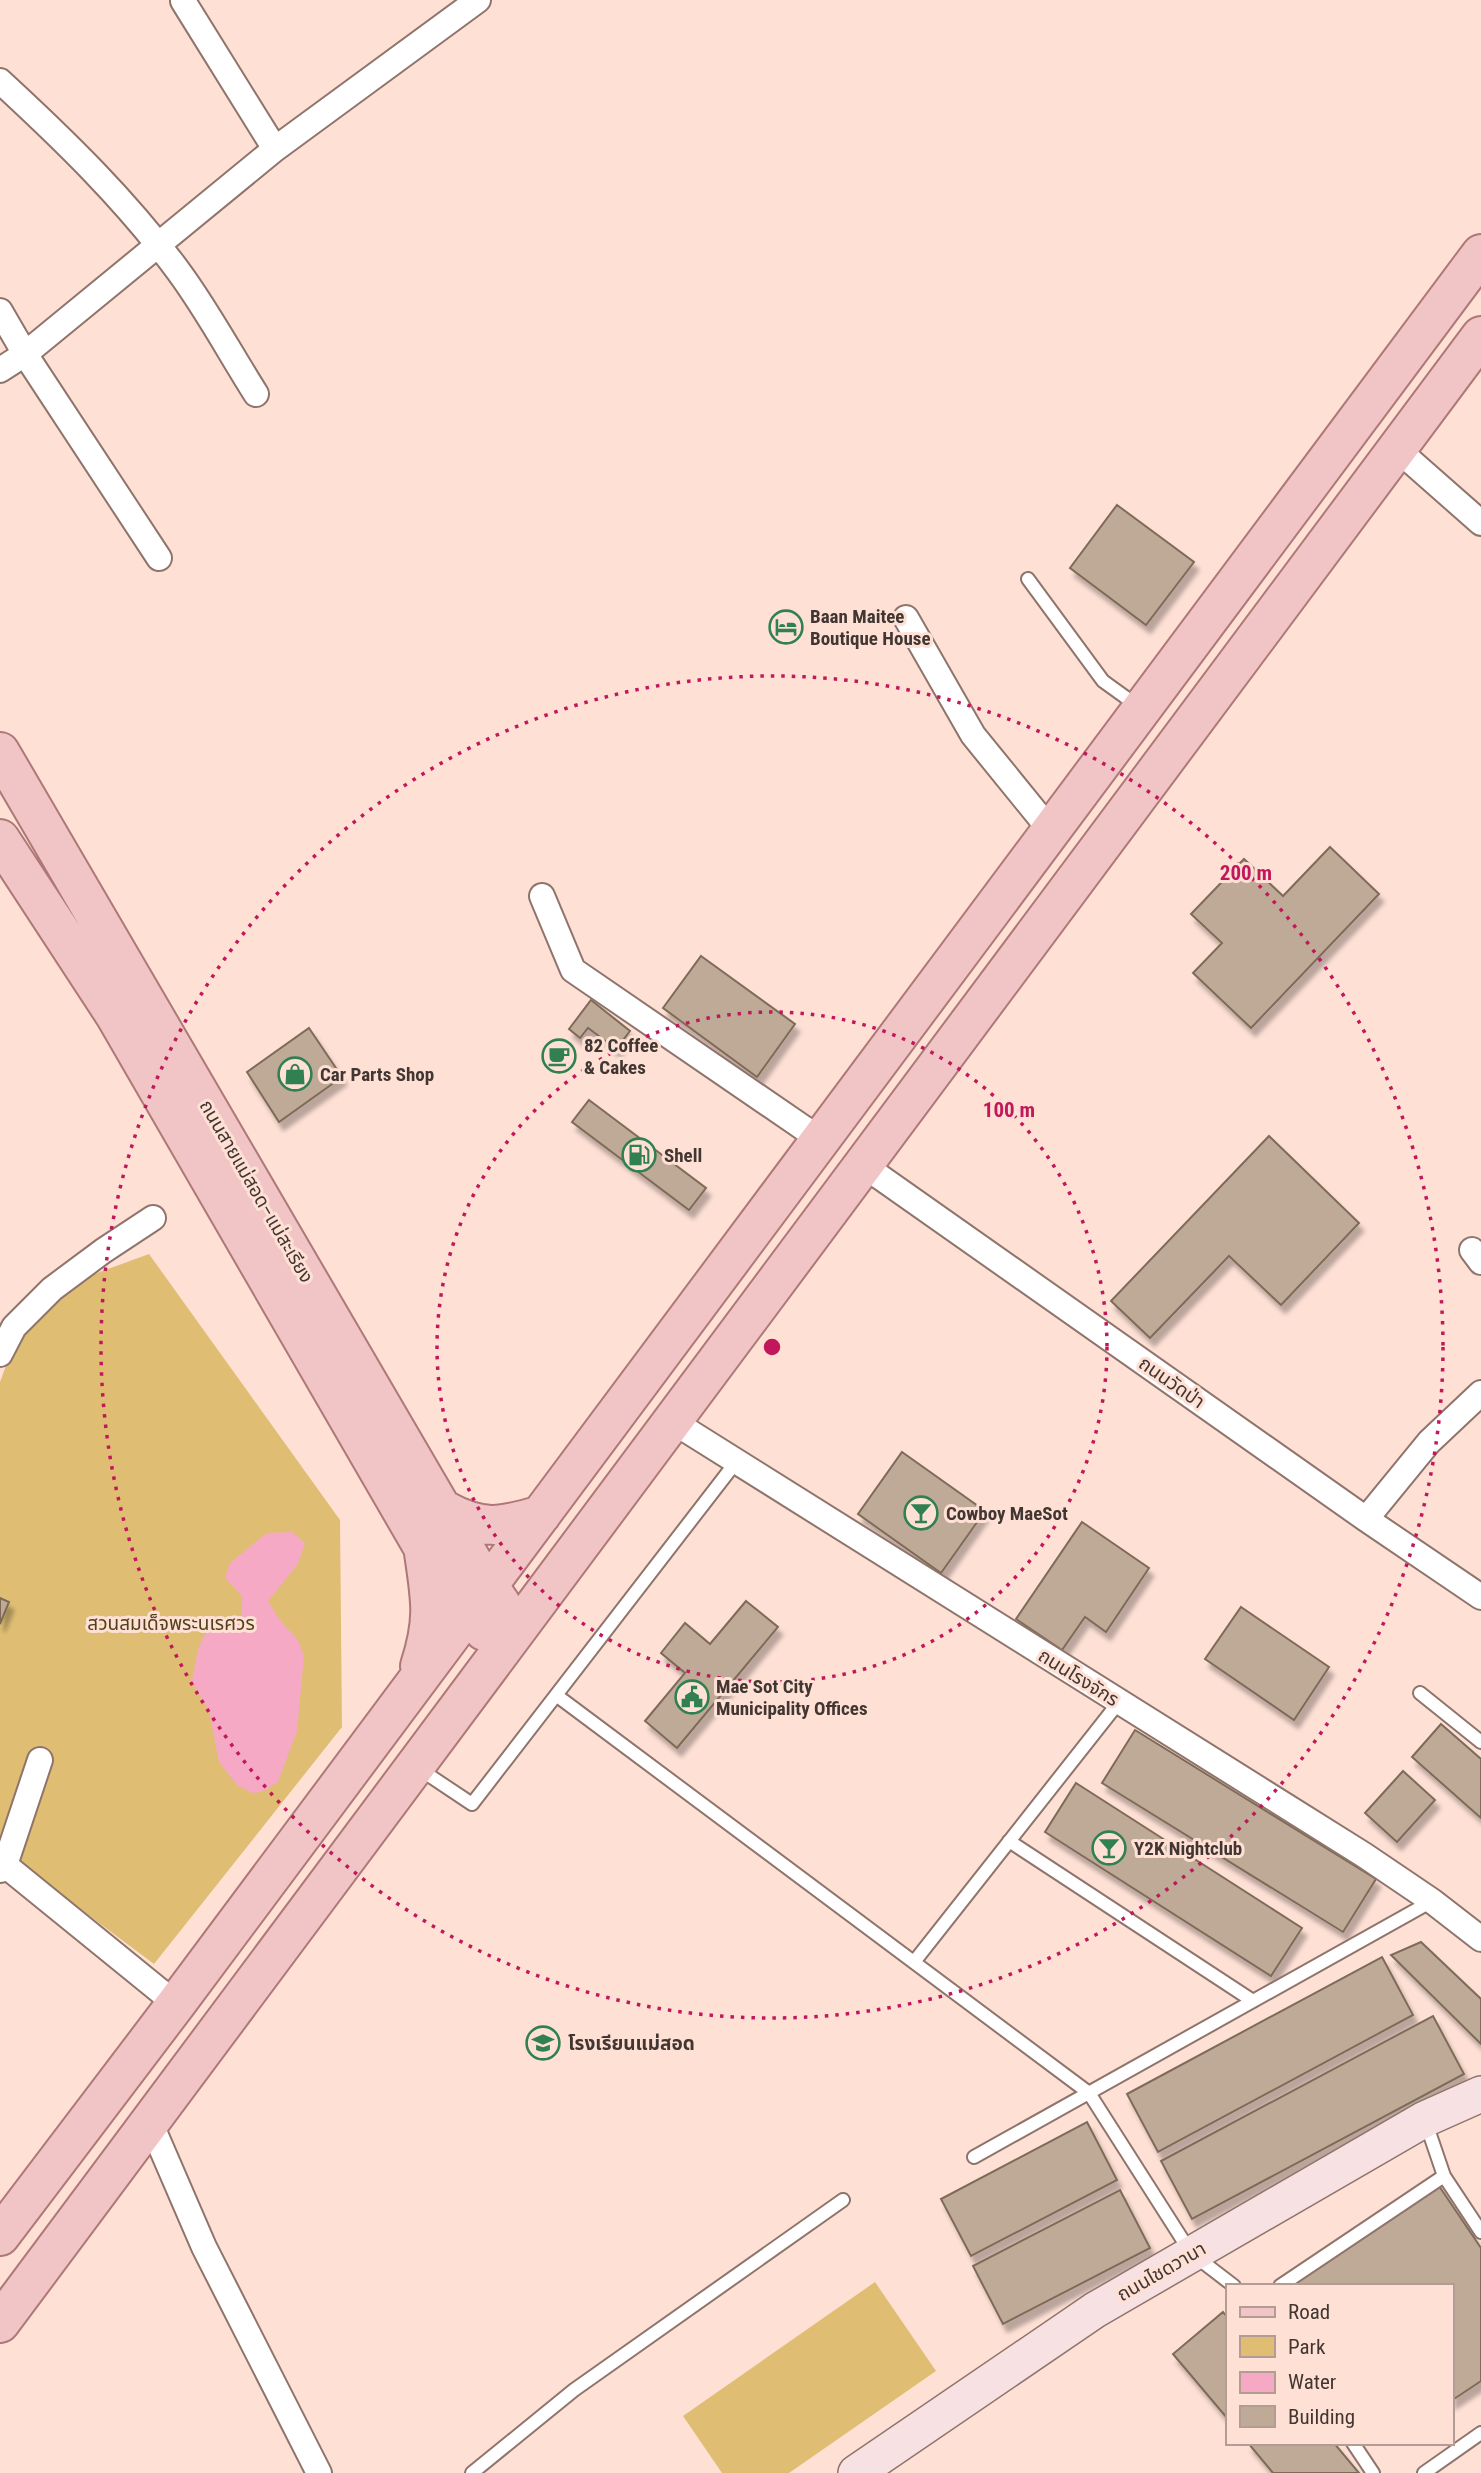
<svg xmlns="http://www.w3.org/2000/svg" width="1481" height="2473" font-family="'Roboto Condensed','Noto Sans Thai',sans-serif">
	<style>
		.green { fill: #dfbe74 }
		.water { fill: #f5a9c5 }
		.building { fill: #bfaa97; stroke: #7f6b59; stroke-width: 2; filter: url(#shadow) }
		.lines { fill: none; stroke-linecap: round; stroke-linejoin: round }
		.lane-casing { stroke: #8f746b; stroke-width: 16 }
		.street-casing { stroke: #8f746b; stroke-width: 28 }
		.secondary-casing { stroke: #8f746b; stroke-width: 38 }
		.primary-casing { stroke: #ae7878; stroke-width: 42 }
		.lane { stroke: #fff; stroke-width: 12 }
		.street { stroke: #fff; stroke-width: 24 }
		.secondary { stroke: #f8e1e2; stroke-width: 35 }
		.primary { stroke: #f1c4c5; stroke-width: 38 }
		.ring { fill: none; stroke: #c2185b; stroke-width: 3.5; stroke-dasharray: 3.5 7 }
		.labels { text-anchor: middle; stroke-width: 6; stroke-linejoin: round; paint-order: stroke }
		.poi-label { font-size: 19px; font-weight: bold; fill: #413632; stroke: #fee0d5; text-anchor: start }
		.street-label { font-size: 19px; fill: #413632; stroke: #fee0d5 }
		.park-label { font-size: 19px; fill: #51411a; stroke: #fee0d5 }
		.centre { fill: #c2185b; stroke: #fee0d5; stroke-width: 3.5 }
		.ring-label { font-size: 21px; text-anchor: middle; font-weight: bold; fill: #c2185b; stroke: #fee0d5; stroke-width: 6; stroke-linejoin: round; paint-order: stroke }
	</style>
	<defs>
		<filter id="shadow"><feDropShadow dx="4.5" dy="8" stdDeviation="2" flood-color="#0004"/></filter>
	</defs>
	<rect width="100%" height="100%" fill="#fee0d5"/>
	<!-- green -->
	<path class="green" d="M149,1254L340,1520L342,1727L154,1964L0,1849V1382L18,1333L86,1277Z
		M875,2282L936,2371L789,2473H722L683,2416Z"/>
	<!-- water -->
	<path class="water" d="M292,1532L305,1543L298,1564L268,1601L279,1619L298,1640L304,1656L297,1731L278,1782L262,1792L252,1793L237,1785L219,1762L209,1711L192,1682C200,1642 197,1626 242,1615V1596L225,1578L230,1563L267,1533Z"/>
	<!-- building -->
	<path class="building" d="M1117,505L1194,562L1146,625L1070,568Z
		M1330,847L1379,894L1251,1028L1193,973L1222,943L1191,914L1244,859L1283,896Z
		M701,956L795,1024L757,1077L663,1008Z
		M591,1000L630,1031L616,1049L588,1028L580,1038L569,1029Z
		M309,1028L342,1077L279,1122L247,1072Z
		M589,1100L706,1188L689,1210L572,1122Z
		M1269,1136L1359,1223L1281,1305L1229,1256L1150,1338L1111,1301Z
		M902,1452L985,1511L941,1573L858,1514Z
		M1082,1522L1149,1568L1106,1632L1085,1617L1062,1650L1016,1619Z
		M0,1598L9,1602L0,1624Z
		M746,1601L778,1627L677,1748L645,1721L685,1673L661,1653L685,1623L710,1644Z
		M1241,1607L1329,1667L1294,1720L1205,1659Z
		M1441,1724L1481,1759V1818L1412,1757Z
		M1135,1730L1376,1879L1343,1932L1102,1783Z
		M1403,1771L1435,1800L1397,1842L1365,1813Z
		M1076,1783L1302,1928L1271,1976L1045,1832Z
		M1421,1942L1481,1999V2044L1391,1955Z
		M1382,1957L1413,2015L1158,2152L1127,2094Z
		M1433,2016L1464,2074L1192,2219L1161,2161Z
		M1087,2122L1117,2180L971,2256L941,2199Z
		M1437,2183L1481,2248V2381L1451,2401V2286H1291Z
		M1120,2190L1150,2248L1003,2324L973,2266Z
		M1223,2312L1227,2317V2418L1173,2354Z
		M1248,2443H1334L1359,2473H1273Z"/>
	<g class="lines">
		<defs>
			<path id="lane" d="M1028,579L1103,681L1139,707
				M1420,1693L1481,1742
				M556,1695L1089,2093L1191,2253L1234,2286
				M418,1768L472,1804L736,1462
				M1009,1841L1253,2001
				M914,1962L1119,1702
				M1426,2123L1444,2176L1481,2232
				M974,2157L1432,1901
				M1280,2286L1444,2176
				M1353,2443L1373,2473
				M472,2473L574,2390L843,2200
				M1424,2473L1481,2433"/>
			<path id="street" d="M183,1L275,149
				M0,81C64,140 127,201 179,272C207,310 230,353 256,394
				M0,311L25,354L159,558
				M0,370L25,354L275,149L478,0
				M1397,449L1481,523
				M906,618L973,735L1051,831
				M542,896L573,970L821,1140
				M863,1165L1366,1519L1481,1597
				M1472,1250L1481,1262
				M0,1354L14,1327L52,1289L103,1251L153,1218
				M672,1421L1364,1855L1432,1901L1481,1939
				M1366,1519L1429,1442L1481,1393
				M0,1864L5,1865L40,1760
				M0,1870L5,1865L176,2004
				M150,2122L204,2247L319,2473"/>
			<path id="secondary" d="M856,2473L1095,2310L1425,2119L1481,2094"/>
			<path id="primary" d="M0,752L478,1571L501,1604
				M0,839L115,1015L424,1549L484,1631
				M444,1510C482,1531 501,1527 541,1515
				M420,1666C435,1620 431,1600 424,1553
				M0,2236L176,2004L1481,254
				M0,2323L1481,336"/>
		</defs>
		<!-- lane casing -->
		<use href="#lane" class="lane-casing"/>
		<!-- street casing -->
		<use href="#street" class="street-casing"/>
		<!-- secondary casing -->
		<use href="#secondary" class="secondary-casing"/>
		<!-- primary casing -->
		<use href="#primary" class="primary-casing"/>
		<!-- lane -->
		<use href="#lane" class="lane"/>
		<!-- street -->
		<use href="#street" class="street"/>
		<!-- secondary -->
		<use href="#secondary" class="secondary"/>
		<!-- primary -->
		<use href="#primary" class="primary"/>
	</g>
	<!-- distance rings -->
	<g class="ring">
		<circle cx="772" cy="1347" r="335"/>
		<circle cx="772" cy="1347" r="671"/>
	</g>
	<!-- icons -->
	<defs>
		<symbol id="hotel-ring" viewBox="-11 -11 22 22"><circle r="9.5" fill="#fee0d5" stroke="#308051" stroke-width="1.5"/><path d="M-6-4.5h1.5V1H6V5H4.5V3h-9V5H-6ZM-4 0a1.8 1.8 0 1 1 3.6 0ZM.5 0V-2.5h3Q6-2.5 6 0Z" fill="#308051"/></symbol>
		<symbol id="cafe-ring" viewBox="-11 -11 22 22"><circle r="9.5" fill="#fee0d5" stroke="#308051" stroke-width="1.5"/><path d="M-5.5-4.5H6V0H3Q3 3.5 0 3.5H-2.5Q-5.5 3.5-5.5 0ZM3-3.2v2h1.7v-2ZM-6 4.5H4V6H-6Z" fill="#308051"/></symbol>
		<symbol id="shop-ring" viewBox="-11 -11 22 22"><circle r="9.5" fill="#fee0d5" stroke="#308051" stroke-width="1.5"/><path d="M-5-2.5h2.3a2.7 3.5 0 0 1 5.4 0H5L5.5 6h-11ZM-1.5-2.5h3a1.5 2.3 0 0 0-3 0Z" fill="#308051"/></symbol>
		<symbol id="fuel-ring" viewBox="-11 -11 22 22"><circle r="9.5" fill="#fee0d5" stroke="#308051" stroke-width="1.5"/><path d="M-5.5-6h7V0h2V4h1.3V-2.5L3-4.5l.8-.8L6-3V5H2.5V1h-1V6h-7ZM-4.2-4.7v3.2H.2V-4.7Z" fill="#308051"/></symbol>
		<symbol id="bar-ring" viewBox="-11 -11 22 22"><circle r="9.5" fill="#fee0d5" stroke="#308051" stroke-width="1.5"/><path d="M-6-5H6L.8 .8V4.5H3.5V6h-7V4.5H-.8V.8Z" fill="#308051"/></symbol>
		<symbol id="civic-ring" viewBox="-11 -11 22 22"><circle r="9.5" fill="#fee0d5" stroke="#308051" stroke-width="1.5"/><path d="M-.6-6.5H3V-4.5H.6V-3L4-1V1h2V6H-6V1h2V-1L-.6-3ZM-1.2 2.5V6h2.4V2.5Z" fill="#308051"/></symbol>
		<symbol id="school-ring" viewBox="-11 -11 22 22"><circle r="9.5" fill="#fee0d5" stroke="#308051" stroke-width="1.5"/><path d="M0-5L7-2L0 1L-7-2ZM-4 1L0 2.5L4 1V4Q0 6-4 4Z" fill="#308051"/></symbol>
	</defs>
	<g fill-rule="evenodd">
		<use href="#hotel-ring" x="767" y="608" width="38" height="38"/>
		<use href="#cafe-ring" x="540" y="1037" width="38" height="38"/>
		<use href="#shop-ring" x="276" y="1055" width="38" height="38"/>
		<use href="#fuel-ring" x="620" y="1136" width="38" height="38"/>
		<use href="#bar-ring" x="902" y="1494" width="38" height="38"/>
		<use href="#civic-ring" x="673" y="1678" width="38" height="38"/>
		<use href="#bar-ring" x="1090" y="1829" width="38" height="38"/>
		<use href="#school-ring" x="524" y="2024" width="38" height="38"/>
	</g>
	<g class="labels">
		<!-- poi labels -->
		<g class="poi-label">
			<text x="810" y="623">Baan Maitee<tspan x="810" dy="22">Boutique House</tspan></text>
			<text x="584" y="1052">82 Coffee<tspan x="584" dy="22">&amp; Cakes</tspan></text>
			<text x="320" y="1081">Car Parts Shop</text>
			<text x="664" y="1162">Shell</text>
			<text x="946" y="1520">Cowboy MaeSot</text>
			<text x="716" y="1693">Mae Sot City<tspan x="716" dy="22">Municipality Offices</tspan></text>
			<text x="1134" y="1855">Y2K Nightclub</text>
			<text x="568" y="2050">โรงเรียนแม่สอด</text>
		</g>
		<!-- street labels -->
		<g class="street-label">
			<text transform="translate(257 1191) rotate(60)" y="7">ถนนสายแม่สอด–แม่สะเรียง</text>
			<text transform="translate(1172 1382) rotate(35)" y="7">ถนนวัดป่า</text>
			<text transform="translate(1079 1677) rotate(32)" y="7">ถนนโรงจักร</text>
			<text transform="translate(1161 2271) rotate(-30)" y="7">ถนนไชดวานา</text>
		</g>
		<!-- park labels -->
		<g class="park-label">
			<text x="171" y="1630">สวนสมเด็จพระนเรศวร</text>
		</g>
	</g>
	<circle cx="772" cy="1347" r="10" class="centre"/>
	<g class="ring-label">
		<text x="1246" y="880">200 m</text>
		<text x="1009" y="1117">100 m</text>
	</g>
	<!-- legend -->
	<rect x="1226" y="2284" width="228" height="161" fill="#fee0d5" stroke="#b29c94" stroke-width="2"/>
	<rect x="1240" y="2307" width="35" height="10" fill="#f1c4c5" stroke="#b29c94" stroke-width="2"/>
	<text x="1288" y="2319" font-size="21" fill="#413632">Road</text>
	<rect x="1240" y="2336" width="35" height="21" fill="#dfbe74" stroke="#b29c94" stroke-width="2"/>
	<text x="1288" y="2354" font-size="21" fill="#413632">Park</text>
	<rect x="1240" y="2372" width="35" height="21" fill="#f5a9c5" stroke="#b29c94" stroke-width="2"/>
	<text x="1288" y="2389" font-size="21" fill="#413632">Water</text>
	<rect x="1240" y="2406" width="35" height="21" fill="#bfaa97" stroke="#b29c94" stroke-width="2"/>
	<text x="1288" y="2424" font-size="21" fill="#413632">Building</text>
</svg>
